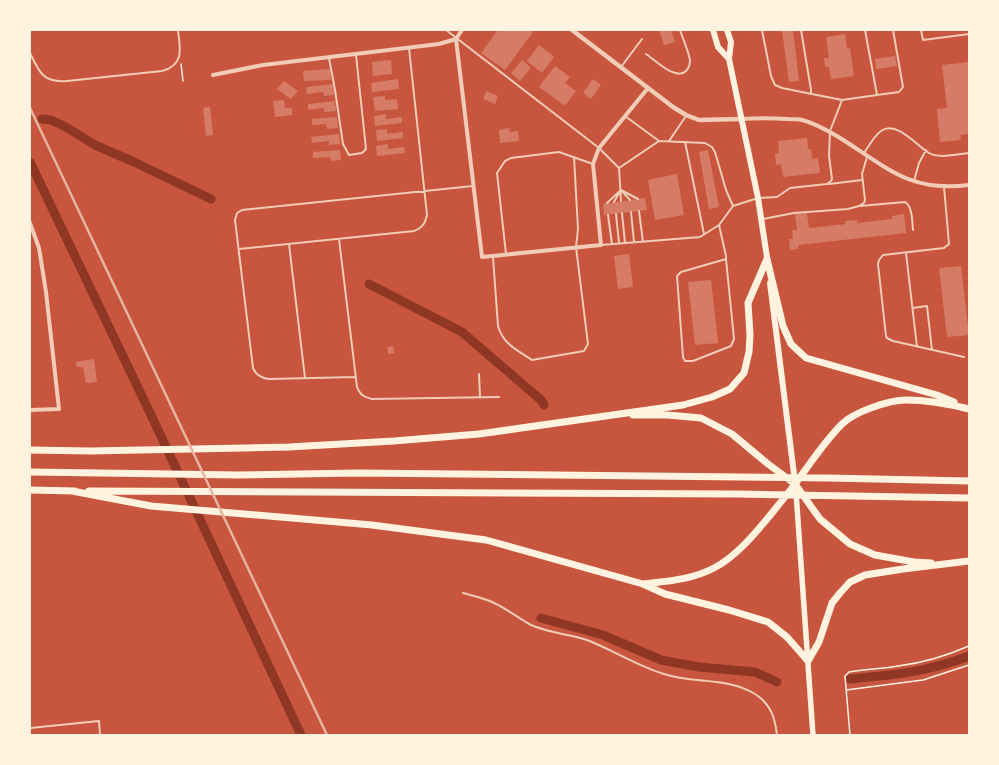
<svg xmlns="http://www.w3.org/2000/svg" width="999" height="765" font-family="'Nunito Sans',sans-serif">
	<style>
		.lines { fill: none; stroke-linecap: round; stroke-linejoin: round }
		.canal { stroke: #8f3625; stroke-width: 9 }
		.building { fill: #d67c66 }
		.path { stroke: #fff3e0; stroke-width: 1.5 }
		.service { stroke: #f1ccb7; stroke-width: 2 }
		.minor { stroke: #f1ccb7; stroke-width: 4 }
		.tertiary { stroke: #f1ccb7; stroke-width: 4.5 }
		.secondary { stroke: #fff3e0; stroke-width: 5.5 }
		.primary { stroke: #fff3e0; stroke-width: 6 }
		.motorway { stroke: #fff3e0; stroke-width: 7 }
		.rail { stroke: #e9b49f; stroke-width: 2.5 }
	</style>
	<rect width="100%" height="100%" fill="#c8553d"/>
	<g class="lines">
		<!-- canal -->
		<path class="canal" d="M42,119L51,120L66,127L95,145L134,162L211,199
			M30,162L152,417L301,735
			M369,284L462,332L541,400L544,405
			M541,618L603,635L661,660L699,667L755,672L777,682
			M850,679C894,675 928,672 969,656"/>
	</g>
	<!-- building -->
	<path class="building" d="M498,30H530L533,32L505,70L481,53Z
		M659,30H671L675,42L664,45Z
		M782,30H793L799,81L789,82Z
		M845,34L847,49L850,48L854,76L831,79L829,67H825L824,58H829L826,37Z
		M539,45L554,57L542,73L527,61Z
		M895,56L897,66L876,69L875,59Z
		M391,60L392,74L373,76L372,62Z
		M522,60L531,68L520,81L511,73Z
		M969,62V134L960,135L961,140L940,142L937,109L947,108L942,65Z
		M555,66L570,77L565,83L576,91L565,106L539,87Z
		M330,69L331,80L304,81L303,71Z
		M398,79L399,89L372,92L371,83Z
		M593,79L601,85L591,99L583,93Z
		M284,81L298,91L291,99L277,89Z
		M333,84L334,95L324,96L323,92L307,94L306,87Z
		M486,91L498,96L495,104L483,99Z
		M385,96V100L397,99L398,109L375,111L373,97Z
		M284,100L285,108H292V115L275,117L273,101Z
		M335,101L336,111L324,112V108L308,110V104Z
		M210,107L213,135L206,136L203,108Z
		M386,114V119L402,117V123L375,126L374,116Z
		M337,117L338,128L327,129L326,124L312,125V119Z
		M509,128L510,132L518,131L519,141L500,143L499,130Z
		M387,129V134L403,132V138L377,141L376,130Z
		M339,134L340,144L329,145V141L312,143L311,137Z
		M807,138L808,149H811L812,159L818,158L820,173L783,177L781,164L776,165L775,154L779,153L778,141Z
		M388,144V149L404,147L405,153L377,156L376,146Z
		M340,150L341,160L331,161L330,157L313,158V152Z
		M708,150L719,207L709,209L699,152Z
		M677,174L684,215L655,220L648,180Z
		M645,198L647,210L604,215L603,204Z
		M807,213L809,228L846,224L845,221L857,220V223L892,219V216L904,214L906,233L798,245V249L790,250L789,239H793L792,230H797L795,214Z
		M629,254L633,287L618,289L614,256Z
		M961,266L969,335L947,337L939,268Z
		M711,280L718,343L695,345L688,282Z
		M393,346L394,353L388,354L387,347Z
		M94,359L97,382L86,383L83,367H77L76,362Z"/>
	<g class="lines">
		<!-- path -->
		<path class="path" d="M181,64L183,81
			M846,690L923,680L969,665
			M850,735L845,676L849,672C865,669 882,669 898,666C923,663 946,656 969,646"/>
		<!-- service -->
		<path class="service" d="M446,30L599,148L619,168L621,201
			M801,30L811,90V94
			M921,30L923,40L969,34
			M30,53C39,72 43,83 67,81L162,71C185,65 180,48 178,30
			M646,54C655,60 676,81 686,71C689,68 690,64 690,60C688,50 683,39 680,30
			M329,58L335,90L343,144L349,155L362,153L366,149L356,55
			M621,67L642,39
			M877,95L899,92L903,87L893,30
			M842,100L877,95L865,30
			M625,116L659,141L705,143L712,147L715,152L726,190L733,206
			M669,141L686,116
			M685,142L704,234
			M864,153C868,147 875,135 881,131C897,120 917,146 929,153C939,159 958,154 969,153
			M619,168L659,141
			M914,181L919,163L926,150
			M829,184L862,180
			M944,187L949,244L944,248L883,255L879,260L878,264L886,336L887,338L893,341L964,357
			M630,200L621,190L638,199
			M614,202L619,193
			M607,203L621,190
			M860,206L905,202C913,207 912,222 913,230
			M639,211L643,242
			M631,212L634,242
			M622,213L625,243
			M616,214L619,243
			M608,215L612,244
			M763,219L794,213L848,209L859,206L864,203L865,200L862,174L867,157
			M719,225L726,256V259L734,339L731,346L693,361H685L683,357L677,276L681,272L726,259
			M339,239L357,387C360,395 364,397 372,399L499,397
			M289,244L305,378
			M601,245L700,237L719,225L733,206L758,198L777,197L790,188L827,184L831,181L832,179L829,156L830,131L842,100L782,88L775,85L771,76L762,30
			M239,249L414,231C422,228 425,224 427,215L409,48
			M906,253L917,347
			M506,254L497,173L505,161L511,158L559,152L593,164
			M493,257L498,326C503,344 517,350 532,360L584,351L588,344L576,247L578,229L574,157
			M913,308L927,306L932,350
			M479,374L480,397
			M356,377L269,379C261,378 256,375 253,368L235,220L237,213L242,210L473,186
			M463,593C473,596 483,598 492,602C506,608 518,618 531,625C549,633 569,634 587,640C613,650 637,666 664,674C694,684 728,677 755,694C771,704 775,718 777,735
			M30,728L99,721L100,735"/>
		<!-- minor -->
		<path class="minor" d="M456,39L482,257L601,245L593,164L599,148L648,88
			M213,75L263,65L439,44L456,39L462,30
			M741,119C757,118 772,118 787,119C792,119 798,119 802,120C820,125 836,135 851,145C893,173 916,192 969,185
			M30,223L39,248L46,292L59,409L30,410"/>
		<!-- tertiary -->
		<path class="tertiary" d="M572,30L673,107L686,115L699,120L741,119"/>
		<!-- secondary -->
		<path class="secondary" d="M796,492L813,735"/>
		<!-- primary -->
		<path class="primary" d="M713,30L718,47L729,59
			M727,30L731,42L729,59L758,198L768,264
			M770,283L795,482"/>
		<!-- motorway -->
		<path class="motorway" d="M767,259L783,326L791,344L806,358L937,395L954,402
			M633,415H668L701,418L732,434L768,464L795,484L820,519L850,544L875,555L914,562L931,563
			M30,450L90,451L289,447L394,441L479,434L683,405L712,397L730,389L744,373L749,352L750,335L748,303L767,259
			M30,472L239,475L357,473L828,478L969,481
			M30,490L75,491
			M72,491L151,506L372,525L486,540L643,584L665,594L729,610L768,622L787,637L808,661L819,642L832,603L840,593L850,582L865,575L903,569L969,561
			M89,491L738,494L969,498
			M643,584C667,581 691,580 714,568C735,557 752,537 767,519C776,508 786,496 795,484C810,464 824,442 842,424C854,412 889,400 906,400C927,400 949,404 969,409"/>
		<!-- rail -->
		<path class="rail" d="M30,108L327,735"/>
	</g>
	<!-- border -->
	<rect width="999" height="765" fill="none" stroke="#fff3e0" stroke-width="62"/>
</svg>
